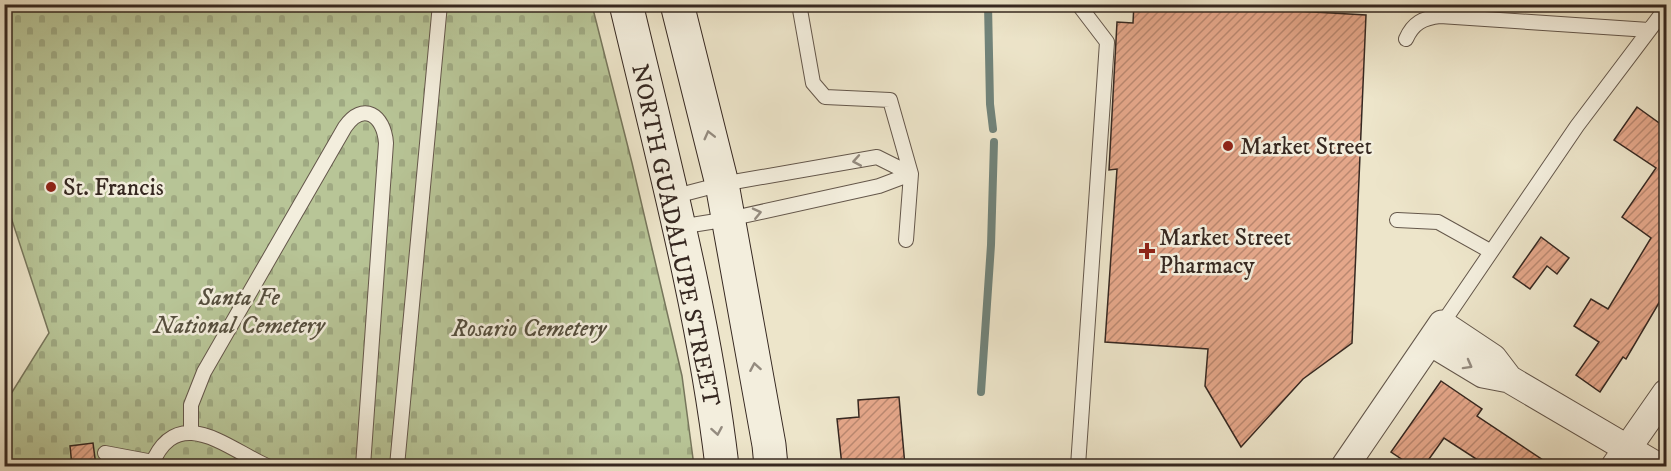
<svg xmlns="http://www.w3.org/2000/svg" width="1671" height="471" font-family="'IM FELL DW Pica',serif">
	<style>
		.cemetery { fill: url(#cemetery-stones); stroke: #77765c; stroke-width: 1.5 }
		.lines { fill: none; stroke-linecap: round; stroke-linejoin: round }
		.stream { stroke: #71837a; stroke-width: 8 }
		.building { fill: url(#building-hatch); stroke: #362821; stroke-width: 1.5 }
		.lane-casing { stroke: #64574b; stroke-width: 16 }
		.street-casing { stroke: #64574b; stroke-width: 29 }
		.secondary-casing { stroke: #362821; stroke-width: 35 }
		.lane { stroke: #f3eedd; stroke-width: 14 }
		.street { stroke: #f3eedd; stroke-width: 27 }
		.secondary { stroke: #f3eedd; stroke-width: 33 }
		.oneway { stroke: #948b7f }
		.poi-dot { fill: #8f2418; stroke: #f3eedd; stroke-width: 2 }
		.labels { text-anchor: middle; stroke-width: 5; stroke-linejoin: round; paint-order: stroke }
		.poi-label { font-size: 24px; fill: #362821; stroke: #f3eedd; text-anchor: start }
		.street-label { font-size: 24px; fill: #362821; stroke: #f3eedd }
		.park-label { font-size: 24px; font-style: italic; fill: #564f3e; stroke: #f3eedd }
	</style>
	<defs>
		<pattern id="cemetery-stones" width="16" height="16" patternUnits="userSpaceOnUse" patternTransform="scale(1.5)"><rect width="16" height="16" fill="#b8c597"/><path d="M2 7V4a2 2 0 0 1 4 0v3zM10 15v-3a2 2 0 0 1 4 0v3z" fill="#9fa982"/></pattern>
		<pattern id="building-hatch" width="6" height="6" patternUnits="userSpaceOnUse" patternTransform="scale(1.5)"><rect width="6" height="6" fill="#e5a78a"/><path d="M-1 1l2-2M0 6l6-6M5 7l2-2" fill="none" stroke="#ba8870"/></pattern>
	</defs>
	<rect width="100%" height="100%" fill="#ede5ca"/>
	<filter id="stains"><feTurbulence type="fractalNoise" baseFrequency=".00333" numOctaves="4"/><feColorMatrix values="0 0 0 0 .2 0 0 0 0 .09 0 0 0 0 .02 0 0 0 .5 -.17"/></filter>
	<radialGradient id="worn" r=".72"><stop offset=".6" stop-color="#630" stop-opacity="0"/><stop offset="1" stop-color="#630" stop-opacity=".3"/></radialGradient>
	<!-- cemetery -->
	<path class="cemetery" d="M5,5H592L632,163L682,376L694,466H5L4,405L49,333L5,199Z"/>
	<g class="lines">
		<!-- stream -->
		<path class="stream" d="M988,4L990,104L993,129
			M981,392L991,245L994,142"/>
	</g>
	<!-- building -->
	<path class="building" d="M1134,4H1178L1366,15L1352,343L1303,379L1241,447L1205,386L1208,349L1105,342L1117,169L1109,170L1117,22L1133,23Z
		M1637,107L1666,128V291L1626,359L1623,357L1600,392L1576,375L1599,342L1574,326L1591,299L1608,309L1651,238L1622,217L1656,168L1614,140Z
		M1541,237L1569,258L1557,274L1547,266L1530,289L1513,277Z
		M1441,381L1482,409L1477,416L1552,466H1487L1444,438L1424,466H1412L1391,452Z
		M899,397L905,466H842L837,419L859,417L858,400Z
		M93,443L96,466H72L70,446Z"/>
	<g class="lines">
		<defs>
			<path id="lane" d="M799,4L813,83L825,97L890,100L911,174L906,240
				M1406,39C1413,23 1423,18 1440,16L1649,30
				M672,197L722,184L877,157L911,174
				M1397,220L1438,222L1490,251
				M679,227L729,219L879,186L911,174
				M1442,324L1577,126L1666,8
				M191,432V405L204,372L345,127C363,101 384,115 386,143L363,466
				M105,453L153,462
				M151,466C177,401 228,449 267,466
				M397,466L440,4
				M1078,466L1107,42L1078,4"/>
			<path id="street" d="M1430,342L1483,374L1509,379L1657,466
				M1345,466L1442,324L1493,358L1509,379
				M1615,466L1666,393"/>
			<path id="secondary" d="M626,4C662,156 704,312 722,466
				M677,4L722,184L769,445L771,466"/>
		</defs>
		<!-- lane casing -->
		<use href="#lane" class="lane-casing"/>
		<!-- street casing -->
		<use href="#street" class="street-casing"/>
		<!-- secondary casing -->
		<use href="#secondary" class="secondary-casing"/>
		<!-- lane -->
		<use href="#lane" class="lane"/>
		<!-- street -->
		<use href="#street" class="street"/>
		<!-- secondary -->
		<use href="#secondary" class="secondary"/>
	</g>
	<!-- one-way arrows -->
	<defs><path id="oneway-chevron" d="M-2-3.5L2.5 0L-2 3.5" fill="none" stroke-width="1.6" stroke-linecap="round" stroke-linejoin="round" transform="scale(1.5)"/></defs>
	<g class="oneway">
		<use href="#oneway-chevron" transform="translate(709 135) rotate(-104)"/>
		<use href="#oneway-chevron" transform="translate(857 161) rotate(170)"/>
		<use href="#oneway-chevron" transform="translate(757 213) rotate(-13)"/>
		<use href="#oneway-chevron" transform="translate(1468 365) rotate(29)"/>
		<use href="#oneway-chevron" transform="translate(755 367) rotate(-100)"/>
		<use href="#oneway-chevron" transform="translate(717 431) rotate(80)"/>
	</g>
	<!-- markers -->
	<g class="poi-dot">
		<circle cx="1228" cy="146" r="6"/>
		<circle cx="51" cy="187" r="6"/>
		<path d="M1144 242h6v6h6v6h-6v6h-6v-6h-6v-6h6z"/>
	</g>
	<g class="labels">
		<!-- poi labels -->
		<g class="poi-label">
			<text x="1240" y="154">Market Street</text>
			<text x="63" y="195">St. Francis</text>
			<text x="1159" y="245">Market Street<tspan x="1159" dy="28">Pharmacy</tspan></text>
		</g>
		<!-- street labels -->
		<g class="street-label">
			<text transform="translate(676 235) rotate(78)" y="8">NORTH GUADALUPE STREET</text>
		</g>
		<!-- park labels -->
		<g class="park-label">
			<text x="239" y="305">Santa Fe<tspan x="239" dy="28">National Cemetery</tspan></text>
			<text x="529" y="336">Rosario Cemetery</text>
		</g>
	</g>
	<!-- margin -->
	<rect width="1671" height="471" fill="none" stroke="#ede5ca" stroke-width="24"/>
	<rect x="6" y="6" width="1659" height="459" fill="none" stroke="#362821" stroke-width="3"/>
	<rect x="12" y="12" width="1647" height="447" fill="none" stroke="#362821" stroke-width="1.5"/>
	<rect width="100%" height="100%" filter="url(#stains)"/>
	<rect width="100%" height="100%" fill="url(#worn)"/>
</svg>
